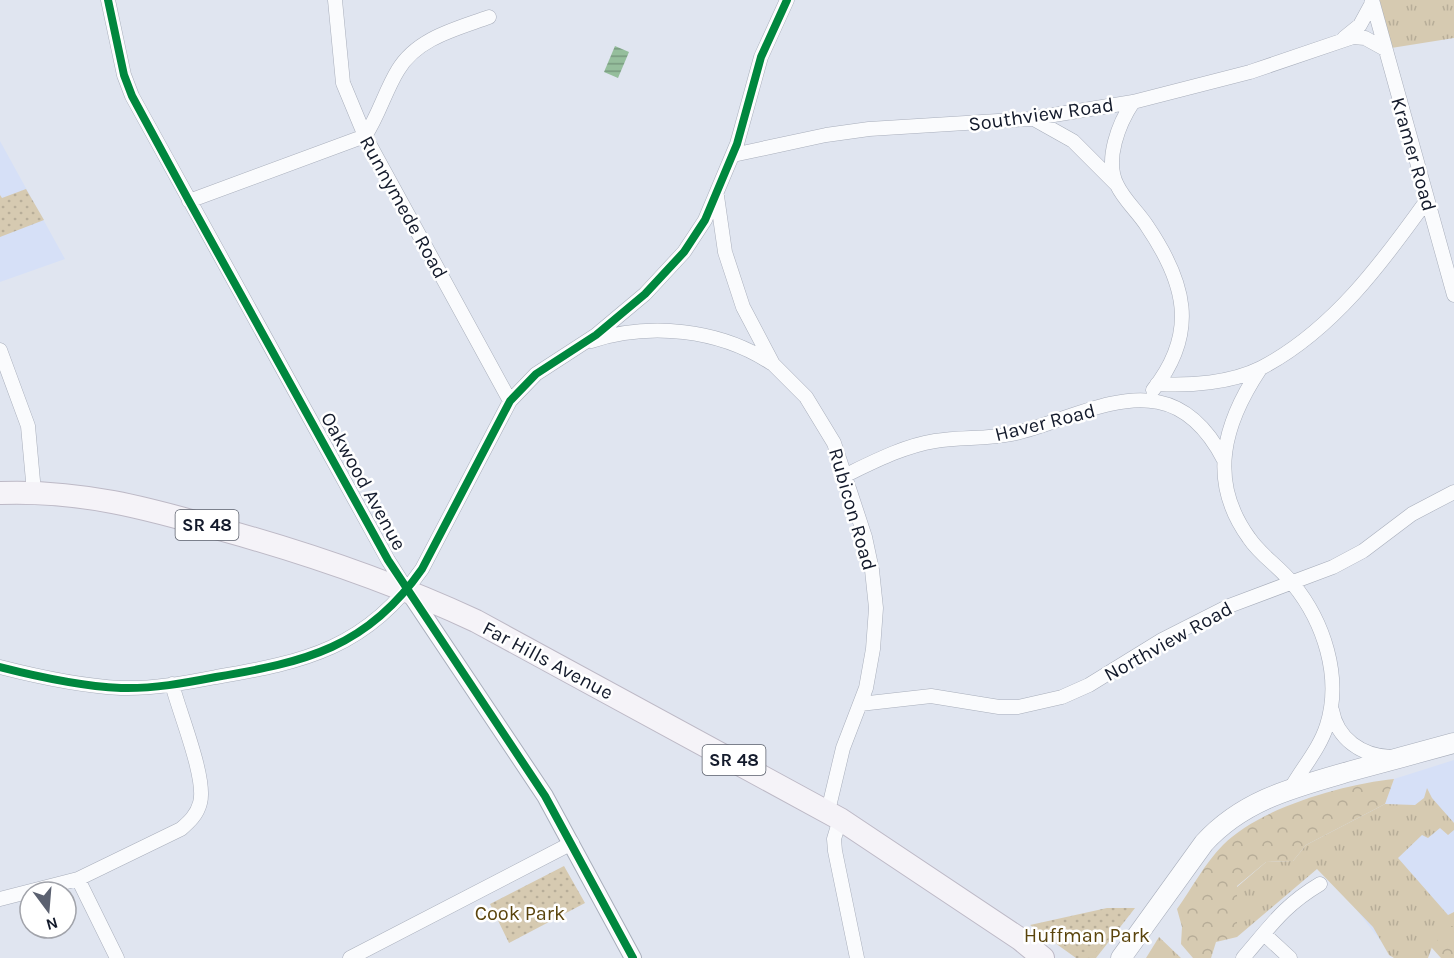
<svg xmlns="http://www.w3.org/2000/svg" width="1454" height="958" font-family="Karla,sans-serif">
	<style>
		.built { fill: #d6e0f7 }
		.grass { fill: url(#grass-tufts) }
		.forest { fill: url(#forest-crowns) }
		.park { fill: url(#park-dots) }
		.garden { fill: #d6cab1 }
		.water { fill: url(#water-rules) }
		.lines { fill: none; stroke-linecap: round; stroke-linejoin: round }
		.minor-casing { stroke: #a8aebb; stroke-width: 15 }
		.tertiary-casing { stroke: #a8aebb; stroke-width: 18 }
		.secondary-casing { stroke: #a8aebb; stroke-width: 21 }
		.primary-casing { stroke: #bdb9c6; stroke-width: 24 }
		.minor { stroke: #fafbfd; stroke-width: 14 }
		.tertiary { stroke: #fafbfd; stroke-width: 16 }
		.secondary { stroke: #fafbfd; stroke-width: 20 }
		.primary { stroke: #f5f3f8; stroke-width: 22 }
		.cycleway-casing { stroke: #fff; stroke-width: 11 }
		.cycleway { stroke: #00873e; stroke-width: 8 }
		.labels { text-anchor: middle; stroke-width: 5; stroke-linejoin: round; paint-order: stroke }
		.shield { fill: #fff; stroke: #5a5f6b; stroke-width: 1.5 }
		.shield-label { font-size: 18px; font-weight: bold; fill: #131a2b }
		.street-label { font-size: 20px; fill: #131a2b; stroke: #fff }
		.park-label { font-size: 20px; fill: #5a440c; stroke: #fff }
	</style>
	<defs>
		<pattern id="grass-tufts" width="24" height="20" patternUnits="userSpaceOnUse" patternTransform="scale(1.5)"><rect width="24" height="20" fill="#d6cab1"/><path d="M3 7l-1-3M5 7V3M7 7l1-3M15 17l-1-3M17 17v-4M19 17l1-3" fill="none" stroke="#b7ad98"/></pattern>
		<pattern id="forest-crowns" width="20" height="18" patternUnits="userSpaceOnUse" patternTransform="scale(1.5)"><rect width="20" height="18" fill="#d6cab1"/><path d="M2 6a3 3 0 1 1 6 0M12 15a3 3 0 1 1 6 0" fill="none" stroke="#b7ad98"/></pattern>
		<pattern id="park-dots" width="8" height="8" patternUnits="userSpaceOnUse" patternTransform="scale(1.5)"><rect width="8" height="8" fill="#d6cab1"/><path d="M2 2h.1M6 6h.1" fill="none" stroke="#b7ad98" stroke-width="1.8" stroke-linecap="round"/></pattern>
		<pattern id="water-rules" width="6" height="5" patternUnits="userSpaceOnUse" patternTransform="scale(1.5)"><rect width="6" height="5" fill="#95be9c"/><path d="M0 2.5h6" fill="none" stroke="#789a7f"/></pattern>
	</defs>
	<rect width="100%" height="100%" fill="#e0e5f0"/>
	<!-- built -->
	<path class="built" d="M0,141L65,259L0,282Z
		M1454,760V926L1432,947L1428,958H1394L1306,845L1385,804L1394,779Z"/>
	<!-- grass -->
	<path class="grass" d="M1372,0H1454V38L1385,49Z
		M1427,788L1432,798L1454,823V830L1448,835L1440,828L1428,838L1422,835L1398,858L1448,915L1454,912V926L1432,947L1428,958H1394L1389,955L1373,927L1317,869L1237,937V887L1266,862L1293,861L1306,845L1385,804L1415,805L1424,798Z
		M1159,937L1181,958H1146Z"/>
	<!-- forest -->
	<path class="forest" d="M1394,779L1385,804L1306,845L1293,861L1266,862L1237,886V937L1216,942L1211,958H1193L1181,944L1182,927L1177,909C1192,888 1205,863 1223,845C1259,808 1344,784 1394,779Z
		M1451,926H1454V958H1441L1431,947Z"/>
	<!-- park -->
	<path class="park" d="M26,189L44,220L0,237V195L2,198Z
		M564,866L585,903L509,943L490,904Z
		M1107,908H1135L1096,958H1076L1030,925Z"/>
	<!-- garden -->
	<path class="garden" d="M1103,928L1108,938L1091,958C1072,958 1055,943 1044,929H1063L1069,935L1063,939L1064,946L1085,953L1092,951L1101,940L1099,933Z"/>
	<!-- water -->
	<path class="water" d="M615,46L629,52L618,78L604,72Z"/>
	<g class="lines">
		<defs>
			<path id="minor" d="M108,0L124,75L132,96L388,560L407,590
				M335,0L343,83L365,136L510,401
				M1372,0L1454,295
				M1344,38L1360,25L1372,3
				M1133,102C1119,123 1104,160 1117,185C1124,200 1138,212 1147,226C1185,282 1199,332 1153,390
				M1032,118L1073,141L1116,184
				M733,155L826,135L869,129L1029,119L1133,102L1250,72L1353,37L1365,38L1385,49
				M717,196L725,252L743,307L773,364L806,397L834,443L865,537L872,570L876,608L873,649L866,688L843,748L828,811
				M189,201L365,136C379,115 385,91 398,70C417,38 456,29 489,17
				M591,341C650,322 719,329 771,363
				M0,350L28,426L34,492
				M1260,369C1224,423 1207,480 1249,538C1261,556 1280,567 1293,584C1324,622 1342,677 1327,725C1320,748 1303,767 1291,788
				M1157,384C1190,386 1231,383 1261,368C1332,331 1382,263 1427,200
				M846,475C875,461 904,446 935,441C961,437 987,439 1012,434C1056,425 1114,392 1158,402C1189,408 1210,433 1224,460
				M0,667C39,677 81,686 121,688C153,689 185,683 216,677C305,662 367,648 422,569L510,401L536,374L596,335L645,294L684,252L705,220L737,144L761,57L787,0
				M860,704L931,696L999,707H1018L1062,697L1089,685L1162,640L1229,606L1333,567L1363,551L1412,514L1454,492
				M1332,710C1337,739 1362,756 1391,757
				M840,819L834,839L835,851L857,958
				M78,879L117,958
				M0,899L78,879L181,829C189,822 197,815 200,803C207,779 179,712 172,684
				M1264,934L1290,958
				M350,958L572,843
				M1243,958C1270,927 1283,906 1320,884"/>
			<path id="tertiary" d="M408,591L545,796L633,958"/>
			<path id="secondary" d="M1121,958L1204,843C1244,799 1296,787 1351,771C1385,762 1420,752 1454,743"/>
			<path id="primary" d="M0,493C81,490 147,508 223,530C310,554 394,583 476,621L840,819L1020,939L1043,958"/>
		</defs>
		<!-- minor casing -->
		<use href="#minor" class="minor-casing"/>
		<!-- tertiary casing -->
		<use href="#tertiary" class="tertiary-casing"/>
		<!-- secondary casing -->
		<use href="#secondary" class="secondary-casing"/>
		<!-- primary casing -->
		<use href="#primary" class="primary-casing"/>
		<!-- minor -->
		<use href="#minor" class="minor"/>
		<!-- tertiary -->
		<use href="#tertiary" class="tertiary"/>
		<!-- secondary -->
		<use href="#secondary" class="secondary"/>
		<!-- primary -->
		<use href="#primary" class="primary"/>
		<defs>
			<path id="cycleway" d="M108,0L124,75L132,96L189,201L388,560L545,796L633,958
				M0,667C39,677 81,686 121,688C153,689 185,683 216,677C305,662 367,648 422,569L510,401L536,374L596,335L645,294L684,252L705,220L737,144L761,57L787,0"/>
		</defs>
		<!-- cycleway casing -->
		<use href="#cycleway" class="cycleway-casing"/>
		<!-- cycleway -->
		<use href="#cycleway" class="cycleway"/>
	</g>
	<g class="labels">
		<!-- shield labels -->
		<g class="shield">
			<rect x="175.5" y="510" width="63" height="30" rx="4.5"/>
			<rect x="702.5" y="745" width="63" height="30" rx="4.5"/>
		</g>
		<g class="shield-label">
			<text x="207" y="531">SR 48</text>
			<text x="734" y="766">SR 48</text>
		</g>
		<!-- street labels -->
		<g class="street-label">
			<text transform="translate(1041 114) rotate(-8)" y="7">Southview Road</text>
			<text transform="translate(1414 154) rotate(74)" y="7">Kramer Road</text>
			<text transform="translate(404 207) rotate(61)" y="7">Runnymede Road</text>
			<text transform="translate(1045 422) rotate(-14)" y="7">Haver Road</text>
			<text transform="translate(364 481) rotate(61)" y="7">Oakwood Avenue</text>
			<text transform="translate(853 509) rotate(74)" y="7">Rubicon Road</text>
			<text transform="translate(1168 641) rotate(-29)" y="7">Northview Road</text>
			<text transform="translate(548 660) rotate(28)" y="7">Far Hills Avenue</text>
		</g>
		<!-- park labels -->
		<g class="park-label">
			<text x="520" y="920">Cook Park</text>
			<text x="1087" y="942">Huffman Park</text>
		</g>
	</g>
	<!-- north arrow -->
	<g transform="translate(48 910) rotate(164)"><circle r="28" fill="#ffffff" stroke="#a1a3aa" stroke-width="1.5"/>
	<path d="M0-4.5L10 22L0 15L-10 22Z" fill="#5b6170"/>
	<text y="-9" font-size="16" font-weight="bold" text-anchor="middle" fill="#131a2b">N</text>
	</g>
</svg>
